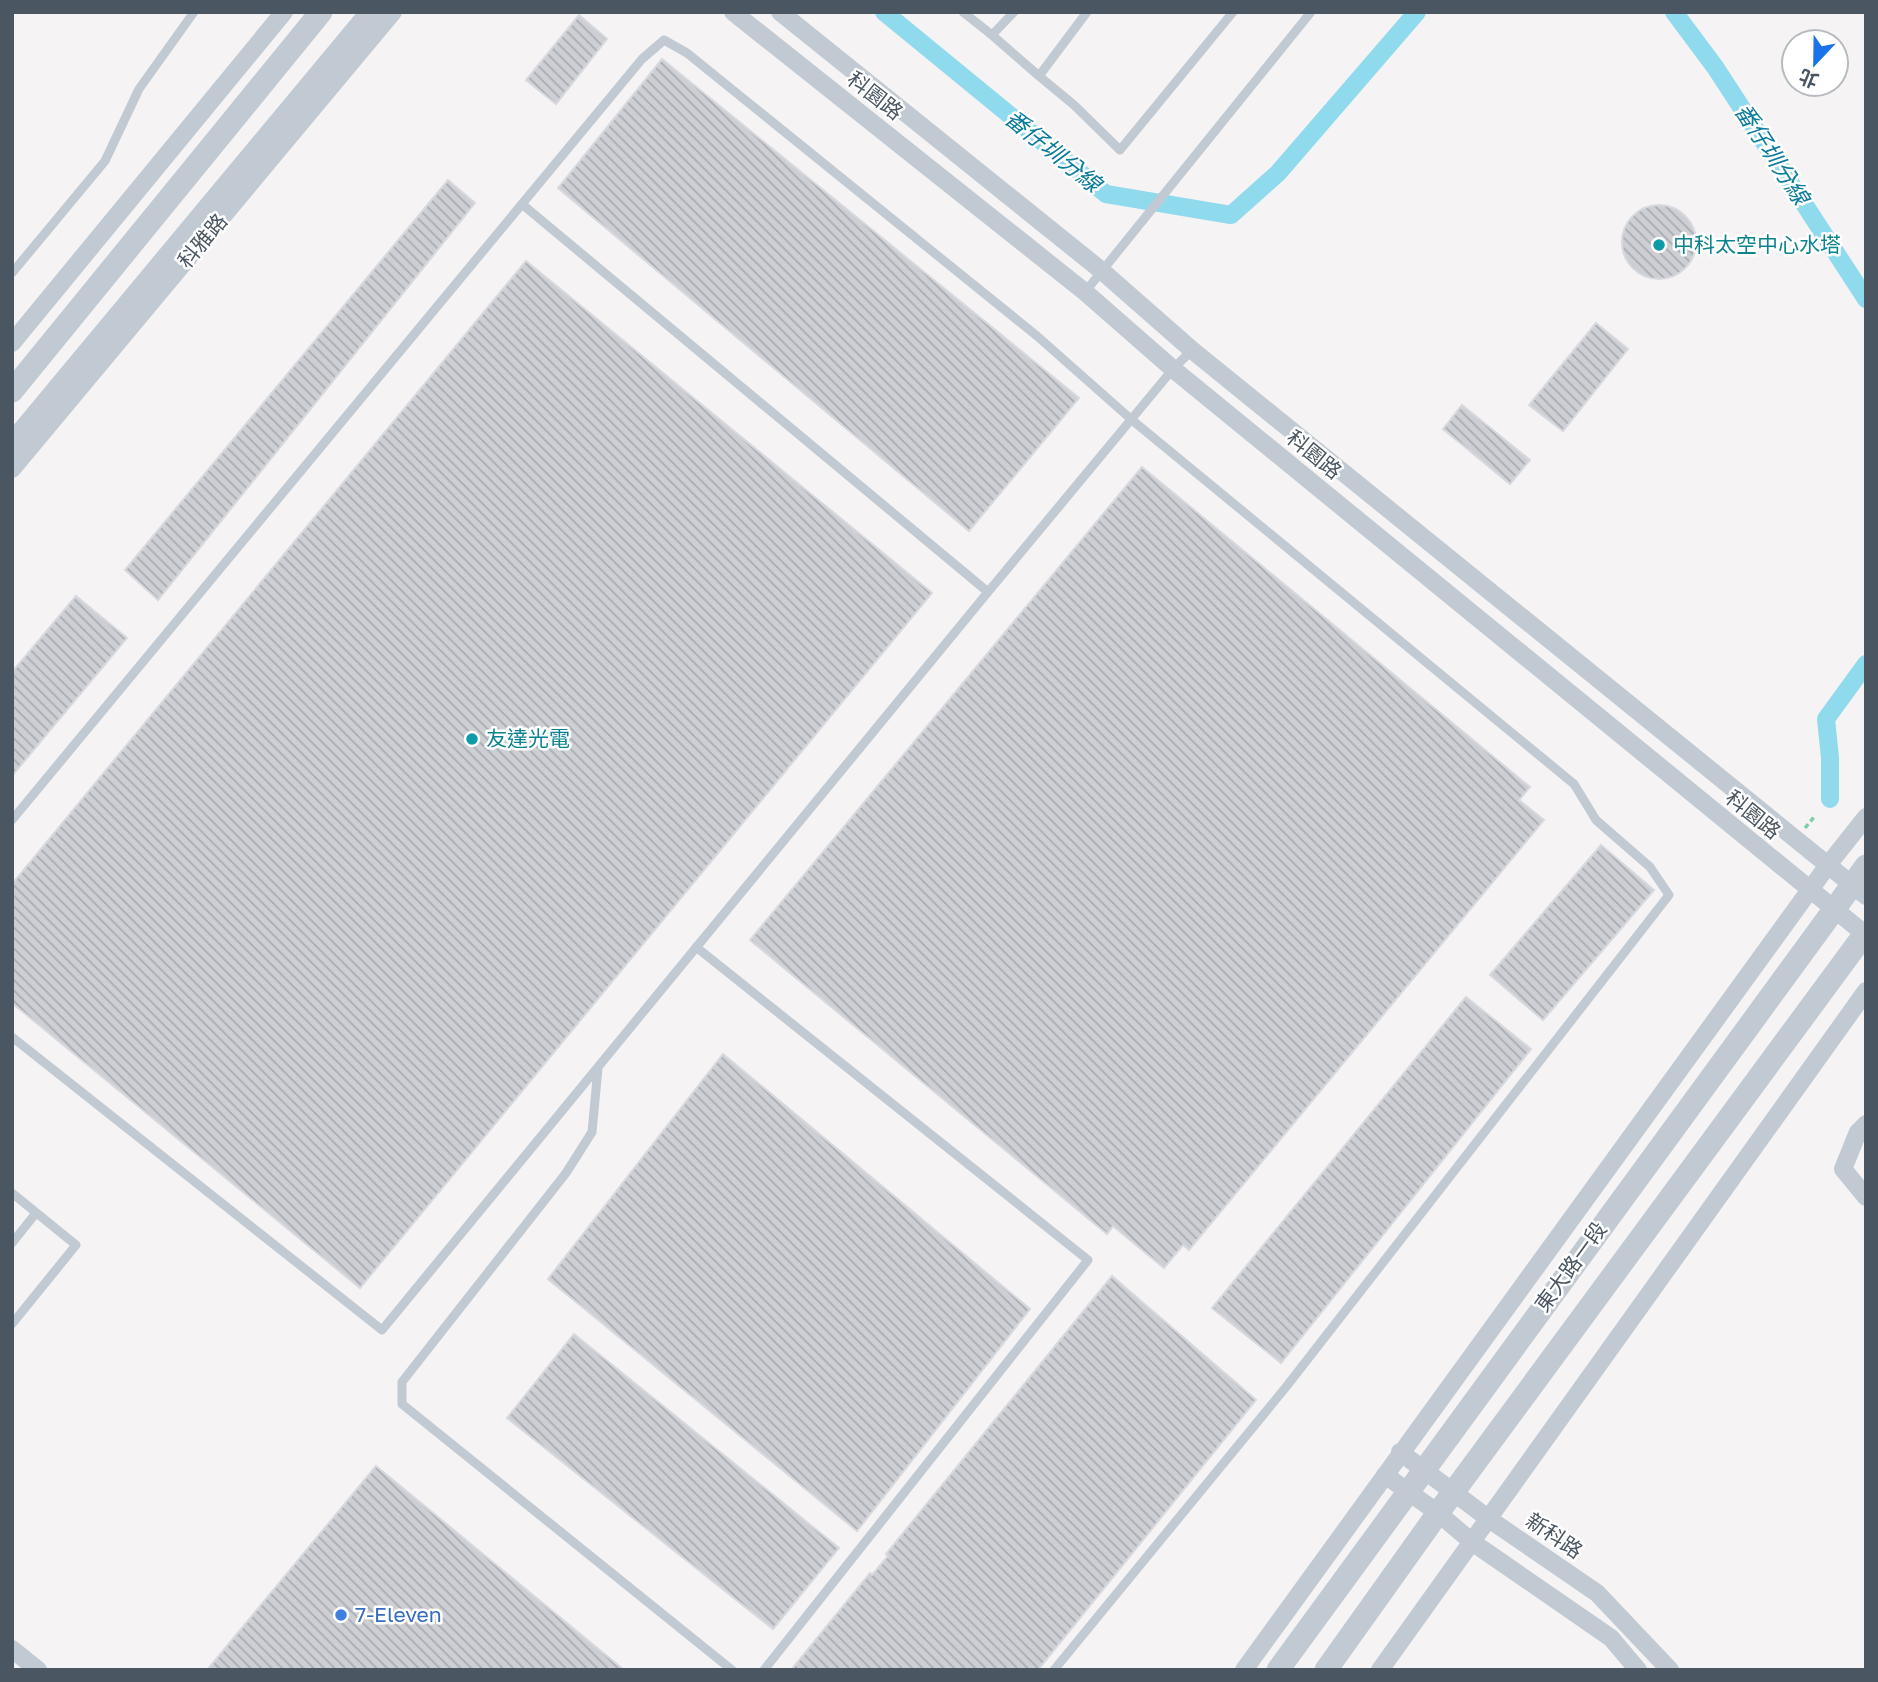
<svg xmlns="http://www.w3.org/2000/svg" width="1878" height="1682" font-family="'Golos Text','Noto Sans TC',sans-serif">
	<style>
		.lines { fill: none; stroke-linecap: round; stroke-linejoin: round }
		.canal { stroke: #90daee; stroke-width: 18 }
		.building { fill: url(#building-back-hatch); stroke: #d7d9de; stroke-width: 2 }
		.path { stroke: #7ad0a6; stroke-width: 3.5; stroke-dasharray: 5 3.5; stroke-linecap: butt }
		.service { stroke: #c1cad2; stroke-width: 9 }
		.minor { stroke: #c1cad2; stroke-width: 18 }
		.tertiary { stroke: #c1cad2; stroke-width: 23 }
		.culture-dot { fill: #0f9aa8; stroke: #fff; stroke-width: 2.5 }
		.shop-dot { fill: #3f7fe0; stroke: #fff; stroke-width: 2.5 }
		.labels { text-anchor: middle; stroke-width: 5; stroke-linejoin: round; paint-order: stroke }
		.street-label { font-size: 21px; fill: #4a5661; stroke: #fff }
		.culture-label { font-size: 21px; fill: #0d838f; stroke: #fff; text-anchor: start }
		.shop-label { font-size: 21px; fill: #366cbe; stroke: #fff; text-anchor: start }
		.water-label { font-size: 23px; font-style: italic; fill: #0c7c9b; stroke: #fff }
	</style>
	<defs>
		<pattern id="building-back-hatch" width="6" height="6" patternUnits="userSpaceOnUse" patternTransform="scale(1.75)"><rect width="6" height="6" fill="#cdcfd5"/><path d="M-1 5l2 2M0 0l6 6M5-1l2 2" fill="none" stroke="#a8abb0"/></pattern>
	</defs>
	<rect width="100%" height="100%" fill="#f5f3f3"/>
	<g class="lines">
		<!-- canal -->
		<path class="canal" d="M884,12L1106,194L1231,215L1278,173L1417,12
			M1674,12L1715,67L1866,299
			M1830,799V758L1826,719L1866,664"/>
	</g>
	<!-- building -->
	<path class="building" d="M579,15L607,39L556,104L526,80Z
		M662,59L1079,398L969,531L558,188Z
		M448,180L475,203L158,600L125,570Z
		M1622 242a37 37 0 1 1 74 0a37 37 0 1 1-74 0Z
		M526,261L932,593L360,1288L12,1003V884Z
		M1596,323L1628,349L1563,431L1529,405Z
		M1462,405L1530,460L1510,484L1443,429Z
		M1142,467L1530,787L1519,800L1544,820L1189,1250L1183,1245L1164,1268L1113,1226L1107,1234L750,940Z
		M76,596L127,638L12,776V672Z
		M1601,845L1654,890L1543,1020L1490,975Z
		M1466,997L1531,1049L1281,1363L1212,1308Z
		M723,1054L1030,1309L857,1531L548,1279Z
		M1112,1276L1256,1400L1038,1670H791L870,1573L872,1575L888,1556L886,1554Z
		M574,1334L839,1548L773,1629L507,1418Z
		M376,1466L624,1670H207Z"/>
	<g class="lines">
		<!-- path -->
		<path class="path" d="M1805,828L1815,816"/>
		<!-- service -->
		<path class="service" d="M963,12L992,35
			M1014,12L992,35L1039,76
			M1087,12L1039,76L1074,105L1120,150L1233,12
			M523,205L988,592L1173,369L1192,350
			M12,273L105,161L139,89L194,12
			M1085,292L1311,12
			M12,820L642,59L664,40L687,53L1037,336L1132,420L1574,784L1596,820L1650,867L1669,895L1286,1387L1054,1670
			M696,947L1088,1260L764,1670
			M12,1037L382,1330L988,592
			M598,1068L592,1132L566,1173L402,1382V1404L732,1670
			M12,1193L76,1245L12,1324
			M12,1243L36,1213"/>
		<!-- minor -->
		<path class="minor" d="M733,12L1085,292L1173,369L1866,935
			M780,12L1102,271L1192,350L1866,896
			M12,343L284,12
			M12,469L393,12
			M1866,1124L1858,1132L1843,1169L1866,1197
			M1400,1452L1489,1519L1597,1593L1670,1670
			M1385,1475L1438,1513L1472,1542L1611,1638L1638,1670
			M12,1649L38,1670
			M1244,1670L1828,865L1866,817
			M1380,1670L1866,991"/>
		<!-- tertiary -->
		<path class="tertiary" d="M12,391L321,12
			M12,445L372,12
			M1278,1670L1866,866
			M1326,1670L1438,1513L1866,932"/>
	</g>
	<!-- markers -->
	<g class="culture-dot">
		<circle cx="1659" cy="245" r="7"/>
		<circle cx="472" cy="739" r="7"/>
	</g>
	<circle class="shop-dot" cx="341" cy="1615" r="7"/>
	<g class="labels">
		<!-- street labels -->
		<g class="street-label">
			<text transform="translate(875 96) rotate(38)" y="7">科園路</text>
			<text transform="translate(203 241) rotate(-50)" y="7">科雅路</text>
			<text transform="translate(1314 455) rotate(39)" y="7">科園路</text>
			<text transform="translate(1753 815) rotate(39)" y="7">科園路</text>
			<text transform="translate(1571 1267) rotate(-54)" y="7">東大路一段</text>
			<text transform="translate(1554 1536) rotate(34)" y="7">新科路</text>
		</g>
		<!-- culture labels -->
		<g class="culture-label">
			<text x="1673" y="252">中科太空中心水塔</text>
			<text x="486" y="746">友達光電</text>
		</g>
		<!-- shop labels -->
		<g class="shop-label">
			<text x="355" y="1622">7-Eleven</text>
		</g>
		<!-- water labels -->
		<g class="water-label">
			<text transform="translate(1053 151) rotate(39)" y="8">番仔圳分線</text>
			<text transform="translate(1772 154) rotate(57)" y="8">番仔圳分線</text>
		</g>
	</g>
	<!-- border -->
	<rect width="1878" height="1682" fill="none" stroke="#4a5661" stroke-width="28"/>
	<!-- north arrow -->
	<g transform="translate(1815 63) rotate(202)"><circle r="33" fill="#ffffff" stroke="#b7bbc0" stroke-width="2"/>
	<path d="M0-5L12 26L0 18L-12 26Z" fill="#1a73e8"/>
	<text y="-10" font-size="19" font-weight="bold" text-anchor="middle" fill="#4a5661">北</text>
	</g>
</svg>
